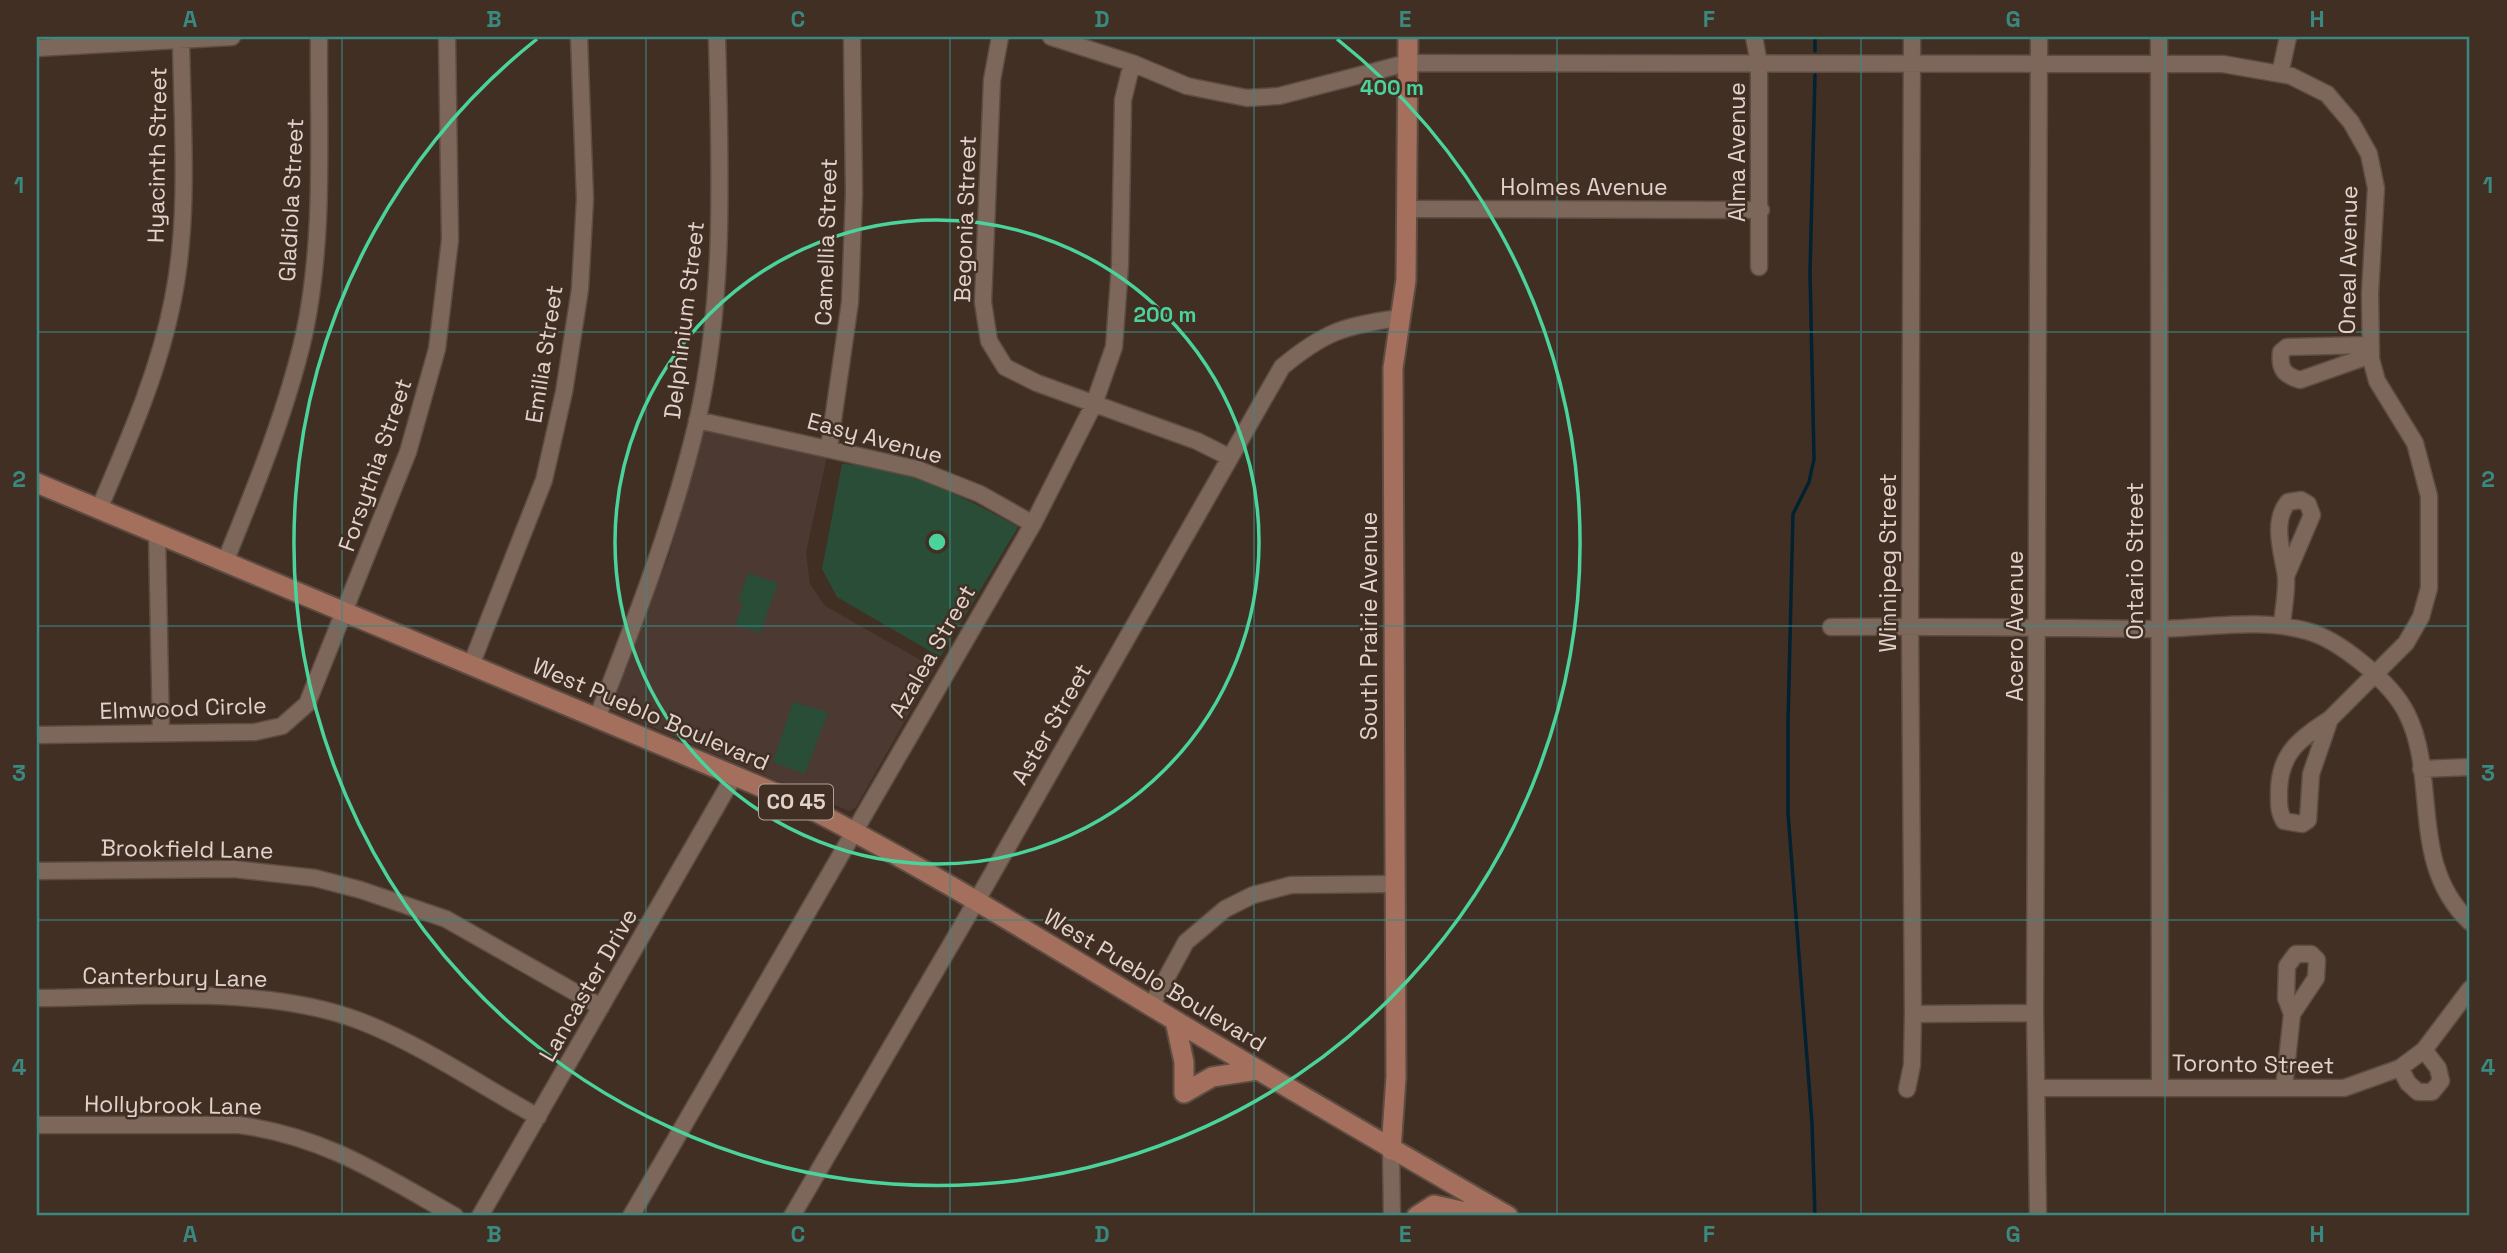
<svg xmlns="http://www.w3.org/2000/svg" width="2507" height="1253" font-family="'Space Grotesk',sans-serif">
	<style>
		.education { fill: #4c3932 }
		.green { fill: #294d36 }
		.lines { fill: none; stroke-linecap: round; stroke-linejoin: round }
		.stream { stroke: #032231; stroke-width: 3.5 }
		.minor-casing { stroke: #5c4c42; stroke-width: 19 }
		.major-casing { stroke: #5c4c42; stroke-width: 23 }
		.minor { stroke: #7d675b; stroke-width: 16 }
		.major { stroke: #a46f5c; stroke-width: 19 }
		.grid { fill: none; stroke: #398981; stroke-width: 2; stroke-opacity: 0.55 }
		.ring { fill: none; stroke: #4ad49c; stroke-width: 3.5 }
		.labels { text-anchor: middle; stroke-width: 5; stroke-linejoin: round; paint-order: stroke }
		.shield { fill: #422f24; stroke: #b1a29a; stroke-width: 2 }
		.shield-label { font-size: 21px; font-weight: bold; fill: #e0d3cc }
		.street-label { font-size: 23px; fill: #e0d3cc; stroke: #422f24 }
		.centre { fill: #4ad49c; stroke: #422f24; stroke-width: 3.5 }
		.ring-label { font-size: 21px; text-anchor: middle; font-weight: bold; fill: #4ad49c; stroke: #422f24; stroke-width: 5; stroke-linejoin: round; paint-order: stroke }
		.neatline { fill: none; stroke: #398981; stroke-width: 2.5 }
		.grid-label { font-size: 23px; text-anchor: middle; font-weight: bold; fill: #398981 }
	</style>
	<rect width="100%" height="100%" fill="#422f24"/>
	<!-- education -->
	<path class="education" d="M703,431L827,456L806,552L810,584L825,606L931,666L933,671L856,807L849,811L612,710L611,702L670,553Z"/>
	<!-- green -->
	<path class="green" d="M842,464C905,466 964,497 1018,527L940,657L837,597L822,569Z
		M748,573L778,583L760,633L735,625L743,603L738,601Z
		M793,702L828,712L805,774L773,762Z"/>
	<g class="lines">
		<!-- stream -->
		<path class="stream" d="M1815,37V51
			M1815,75L1810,272L1814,459L1809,482L1793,514L1788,722V813L1812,1123L1815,1216"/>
		<defs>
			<path id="minor" d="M1000,37L992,80L983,302L989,341L1005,367L1037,383L1197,441L1229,457
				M1051,37L1132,63L1187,86L1247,98L1279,96L1407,63L2223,64L2291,76L2327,94L2351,122L2369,154L2376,188L2370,293L2371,359L2377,381L2415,443L2429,496V588L2421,617L2406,643L2330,719L2311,774L2308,820L2302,824L2284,821C2278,811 2279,802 2279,790C2280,752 2301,738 2330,719
				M1754,37L1759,63V267
				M2159,37L2160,1086
				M37,48L232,37
				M2280,74L2288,37
				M1408,209L1761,210
				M2369,345L2287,347L2281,352C2279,369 2284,375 2300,380L2371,355
				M697,420L917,469L980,494L1033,524
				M829,448L850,302L854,194L852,37
				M99,509C128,441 159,372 173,299C190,215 182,125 181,39
				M157,534L161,733
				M225,562C255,488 286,413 304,335C325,238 318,135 319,37
				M2282,626C2283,611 2287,592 2286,577C2283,553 2271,523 2288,502L2301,500L2308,504L2312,515L2286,576
				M1831,627C1939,626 2046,628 2154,629C2204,629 2258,617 2307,631C2340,640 2392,683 2407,714C2439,778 2408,864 2470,922
				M471,665L544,480L564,392L580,289L585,199L579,37
				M597,718C635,621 673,524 697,422C726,296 720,165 717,37
				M37,735L255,732L282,726L307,704L408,452L437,349L450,240L447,37
				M2421,769L2470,767
				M37,871L234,869L315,878L361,890L446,919L601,1007
				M37,998C138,998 264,984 360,1021C422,1045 480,1085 538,1117
				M1151,1006L1186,942L1225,909L1253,895L1291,885L1394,884
				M1913,1014L2035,1013
				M2400,1068L2408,1083L2418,1092H2432L2441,1081L2438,1068L2424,1050
				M2037,1088H2344L2400,1068L2424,1050L2470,989
				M2284,1088L2292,1014L2286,998L2287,966L2296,954H2311L2317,960L2316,978L2292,1014
				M1907,1089L1912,1065L1913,1014L1910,626L1912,37
				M37,1125H239C324,1136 382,1175 455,1216
				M1391,1150L1392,1216
				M480,1216L734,776
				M631,1216L1033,524L1094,404L1114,347L1120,265L1123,100L1132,63
				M792,1216L984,888L1282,367C1324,332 1345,325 1400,318
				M2038,1216L2035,1013L2039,37"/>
			<path id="major" d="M37,483L797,802C919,864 1035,936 1151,1006C1270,1078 1389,1147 1508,1216
				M1175,1021L1184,1062V1093L1212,1077L1257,1070
				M1391,1150L1396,1077L1393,368L1406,280L1408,37
				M1417,1216L1434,1205L1484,1216"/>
		</defs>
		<!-- minor casing -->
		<use href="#minor" class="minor-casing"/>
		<!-- major casing -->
		<use href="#major" class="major-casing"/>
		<!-- minor -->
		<use href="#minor" class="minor"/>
		<!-- major -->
		<use href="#major" class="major"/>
	</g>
	<!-- grid -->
	<path class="grid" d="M342,37V1216M646,37V1216M950,37V1216M1254,37V1216M1557,37V1216M1861,37V1216M2165,37V1216M37,332H2470M37,626H2470M37,920H2470"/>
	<!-- distance rings -->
	<g class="ring">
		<circle cx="937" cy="542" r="322"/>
		<path d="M1337 39A643 643 0 1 1 537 39"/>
	</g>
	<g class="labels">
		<!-- shield labels -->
		<rect class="shield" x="759" y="784.5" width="74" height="35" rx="5"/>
		<g class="shield-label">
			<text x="796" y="809">CO 45</text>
		</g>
		<!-- street labels -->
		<g class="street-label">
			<text transform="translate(1737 152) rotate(-90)" y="8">Alma Avenue</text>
			<text transform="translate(157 155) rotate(-89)" y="8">Hyacinth Street</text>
			<text x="1584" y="195">Holmes Avenue</text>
			<text transform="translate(291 200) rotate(-87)" y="8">Gladiola Street</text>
			<text transform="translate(965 219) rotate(-88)" y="8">Begonia Street</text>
			<text transform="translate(826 242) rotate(-88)" y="8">Camellia Street</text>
			<text transform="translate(2348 260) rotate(-89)" y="8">Oneal Avenue</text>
			<text transform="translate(684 320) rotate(-83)" y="8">Delphinium Street</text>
			<text transform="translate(544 354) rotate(-81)" y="8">Emilia Street</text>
			<text transform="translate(875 438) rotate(15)" y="8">Easy Avenue</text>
			<text transform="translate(375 465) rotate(-71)" y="8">Forsythia Street</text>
			<text transform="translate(2135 561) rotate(-90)" y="8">Ontario Street</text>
			<text transform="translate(1888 563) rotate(-90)" y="8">Winnipeg Street</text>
			<text transform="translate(1369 626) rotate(-90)" y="8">South Prairie Avenue</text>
			<text transform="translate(2015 626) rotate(-90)" y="8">Acero Avenue</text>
			<text transform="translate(932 651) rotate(-60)" y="8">Azalea Street</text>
			<text transform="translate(183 708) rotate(-2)" y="8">Elmwood Circle</text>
			<text transform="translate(651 714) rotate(23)" y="8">West Pueblo Boulevard</text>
			<text transform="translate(1051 724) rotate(-60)" y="8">Aster Street</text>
			<text transform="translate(187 849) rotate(1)" y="8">Brookfield Lane</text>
			<text transform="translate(175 977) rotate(1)" y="8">Canterbury Lane</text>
			<text transform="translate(1155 980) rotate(31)" y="8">West Pueblo Boulevard</text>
			<text transform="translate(588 985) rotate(-60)" y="8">Lancaster Drive</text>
			<text transform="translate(2253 1064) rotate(1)" y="8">Toronto Street</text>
			<text transform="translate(173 1105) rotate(1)" y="8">Hollybrook Lane</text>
		</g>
	</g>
	<circle cx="937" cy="542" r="10" class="centre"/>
	<g class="ring-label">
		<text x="1392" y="95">400 m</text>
		<text x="1165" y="322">200 m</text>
	</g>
	<!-- border -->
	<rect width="2507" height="1253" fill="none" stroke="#422f24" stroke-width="77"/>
	<rect x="38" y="38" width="2430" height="1176" class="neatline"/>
	<g class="grid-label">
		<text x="190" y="27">A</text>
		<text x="494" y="27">B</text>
		<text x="798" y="27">C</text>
		<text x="1102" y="27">D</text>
		<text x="1405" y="27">E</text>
		<text x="1709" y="27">F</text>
		<text x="2013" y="27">G</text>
		<text x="2317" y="27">H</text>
		<text x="19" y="193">1</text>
		<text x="2488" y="193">1</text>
		<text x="19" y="487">2</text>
		<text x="2488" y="487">2</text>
		<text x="19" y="781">3</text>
		<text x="2488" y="781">3</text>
		<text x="19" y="1075">4</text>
		<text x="2488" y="1075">4</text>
		<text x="190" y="1242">A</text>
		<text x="494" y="1242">B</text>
		<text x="798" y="1242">C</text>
		<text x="1102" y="1242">D</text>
		<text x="1405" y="1242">E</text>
		<text x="1709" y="1242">F</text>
		<text x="2013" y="1242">G</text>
		<text x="2317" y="1242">H</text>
	</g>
</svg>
